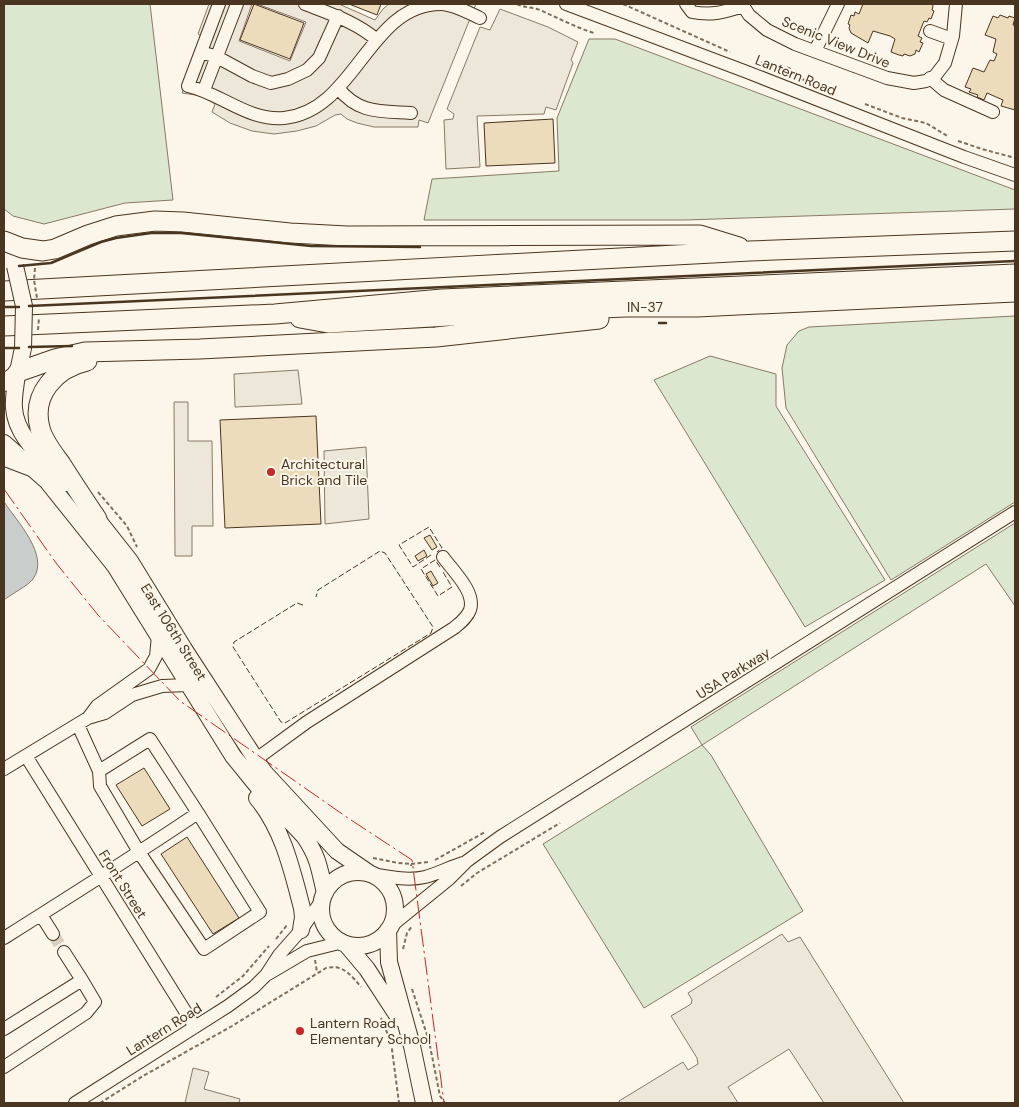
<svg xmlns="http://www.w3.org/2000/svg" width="1019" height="1107" font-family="'DM Sans',sans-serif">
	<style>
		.green { fill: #dce7d0; stroke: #887966 }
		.parking { fill: #ede7d9; stroke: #887966 }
		.water { fill: #c9cecd; stroke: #887966 }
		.building { fill: #ecdcbc; stroke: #4a3520 }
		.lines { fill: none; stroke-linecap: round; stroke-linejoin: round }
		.minor-tunnel { stroke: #d8cfc1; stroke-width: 12; stroke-dasharray: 12 6; stroke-linecap: butt }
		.minor-casing { stroke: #4a3520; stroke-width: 14 }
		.major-casing { stroke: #4a3520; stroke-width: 18 }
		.highway-casing { stroke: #4a3520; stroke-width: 21 }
		.path { stroke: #7f6f5c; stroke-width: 2; stroke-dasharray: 4 2.5; stroke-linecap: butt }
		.minor { stroke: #fbf6e9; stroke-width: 12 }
		.major { stroke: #fbf6e9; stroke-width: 16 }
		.highway { stroke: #fbf6e9; stroke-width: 19 }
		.major-bridge-casing { stroke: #4a3520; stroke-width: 18; stroke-linecap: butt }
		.path-bridge { stroke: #7f6f5c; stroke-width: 2; stroke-dasharray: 4 2.5; stroke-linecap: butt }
		.major-bridge { stroke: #fbf6e9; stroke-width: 16 }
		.fence { stroke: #4a3520; stroke-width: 1; stroke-dasharray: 6 2.5; stroke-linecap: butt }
		.wall { stroke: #4a3520; stroke-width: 2.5 }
		.power { stroke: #c62828; stroke-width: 1; stroke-dasharray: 18 4 2.5 4; stroke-linecap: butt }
		.poi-dot { fill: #c62828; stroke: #fbf6e9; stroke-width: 2 }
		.labels { text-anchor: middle; stroke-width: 4; stroke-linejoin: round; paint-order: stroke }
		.street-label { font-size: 14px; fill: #4a3520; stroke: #fbf6e9 }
		.poi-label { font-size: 14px; fill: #4a3520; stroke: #fbf6e9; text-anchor: start }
	</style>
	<rect width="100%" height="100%" fill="#fbf6e9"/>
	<!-- green -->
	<path class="green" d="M4,4H150L173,200L125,203L44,224L13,216L4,209Z
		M589,39H615L1015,190V209L685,220H424L432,179L559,171L557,118Z
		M1015,316V502L891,580L786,408L782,368L787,345L799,331L809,327Z
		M710,356L776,374V406L885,580L805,627L654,380Z
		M1015,523V606L986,564L702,745L711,755L803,911L644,1008L543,844L702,745L691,727Z"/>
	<!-- parking -->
	<path class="parking" d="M209,4H252L239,41L290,61L306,22L257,4H339L375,20L383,9L389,4H476L428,123L419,120L418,127H374L357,123L347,119L341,114L335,115L316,126L297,131L274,134L252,131L230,123L212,112L215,104L202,96L182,93L203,37L198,34Z
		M500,9L548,27L578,42L571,60L573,63L556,110L546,107L544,114L477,116L480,167L446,169L444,120L453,119L454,114L447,109L480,27L490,30Z
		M298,370L302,404L235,407L234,374Z
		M174,402H188V441H212L213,526H192V556H175Z
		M366,447L369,519L325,524L324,451Z
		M782,934L788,942L800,937L904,1103H824L789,1049L728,1087L738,1103H620L619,1101L683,1062L688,1070L698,1064L697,1058L671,1016L691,1004L692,1000L688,993Z
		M193,1068L209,1072L204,1089L240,1099L239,1103H185Z"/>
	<!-- water -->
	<path class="water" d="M4,502C17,521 50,556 33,579C28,586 11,594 4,600Z"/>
	<!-- building -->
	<path class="building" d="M254,4L304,23L290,59L240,40Z
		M349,4H381L377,15Z
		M863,4H932L933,6L932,10L934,11L931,19L929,18L927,22L924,21L918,36L922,38L920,42L923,43L919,52L916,50L915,54L910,56L904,54L903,56L899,55L891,52L895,39L890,36L873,31L868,43L851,33L849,28L850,25L848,24L851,15L854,16L855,12L859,14Z
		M1000,15L1008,18L1009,16L1015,18L1013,25L1015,26V110L1001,106L1003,100L987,93L984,100L977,97L978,95L969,92L971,89L965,87L973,68L984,72L990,60L994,61L997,54L993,52L996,39L985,35L993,16L998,18Z
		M553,119L555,163L486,166L484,123Z
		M316,416L321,524L225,528L220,420Z
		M430,535L437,547L432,550L424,538Z
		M424,550L427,556L418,561L415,556Z
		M431,571L438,583L433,586L426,574Z
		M144,768L170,809L142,826L116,785Z
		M187,837L239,918L213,934L161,854Z"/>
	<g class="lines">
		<!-- minor-tunnel -->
		<path class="minor-tunnel" d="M53,934L64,952"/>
		<defs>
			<path id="minor" d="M219,4L188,86C222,94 248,121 284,118C356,111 368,4 441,4C453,4 469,13 480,18
				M305,4C331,14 356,22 377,40
				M566,4L747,72L964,157L1015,175
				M686,4L692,12C711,16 725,12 743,6
				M742,4L749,15L767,30L795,44L887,78L914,83L926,81L935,76L945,63L953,36L956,4
				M930,31L952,39
				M815,51L838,4
				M201,52L217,57L252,76L271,83L288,79L307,70L319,58L338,16
				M930,78L944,90L993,112
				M338,88C359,114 380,111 411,113
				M204,90L237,4
				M88,718L97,706L149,669L156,656L158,636
				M26,756L195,1027
				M255,760L307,722L454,628C460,623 467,618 470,610C476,592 453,571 443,557
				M4,769L88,718L105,713L132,695L162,686L189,685
				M99,771L150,739L198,813
				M372,874C389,877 408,881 425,877C437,874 450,867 463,863
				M41,915L53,934
				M391,926L449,879L467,861L500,837L1015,512
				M4,938C69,897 134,856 198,813L260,912L204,949L139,852L100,786L99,771L78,725
				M64,952L82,980
				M268,974L307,951L343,942
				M4,1029L82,980L95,1002L86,1013L4,1067
				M75,1103L228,1006L254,987L266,975L279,955L301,930L322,900"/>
			<path id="major" d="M17,373C16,385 13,397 14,408C16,439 47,461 66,483
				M4,383L18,372L23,348
				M4,443L47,481L115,566L233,756L259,788L304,836C319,858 319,868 325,893
				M89,509L130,561L184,649L264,772L337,851L369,873
				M257,798C283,829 292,870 302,908L303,917L301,930
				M321 909a37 37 0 1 1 74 0a37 37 0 1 1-74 0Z
				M388,930L389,962L412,1046L424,1103
				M346,944L367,969L399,1018"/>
			<path id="highway" d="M4,241L22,248L43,251L55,249L88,235L116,226L155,221L183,222L290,233L347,236L700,235L739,247
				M4,291L750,251L1015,241
				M300,318L328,323L551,310L626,307H697L1015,292
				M4,326L275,314L442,299L1015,274
				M87,361C56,368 31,394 40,428C43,441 53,453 61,464C73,483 85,501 97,519
				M18,372L55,359L85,352L200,349L436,337L599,319
				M4,456L30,466"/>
		</defs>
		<!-- minor casing -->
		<use href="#minor" class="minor-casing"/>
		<!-- major casing -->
		<use href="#major" class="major-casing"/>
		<!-- highway casing -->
		<use href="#highway" class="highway-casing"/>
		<!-- path -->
		<path class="path" d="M517,4C525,8 532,7 540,10C558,18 575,27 594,33
			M623,4L730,52
			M755,61L789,68L805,81
			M865,104L902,118L926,123L949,137
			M958,141L982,149L1015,158
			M98,492L127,526L137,547
			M373,858L398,863L411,864V866
			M435,860L485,832
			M411,864L428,862
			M461,886L477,873L560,823
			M276,939L287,925
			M403,949L407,933L412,926
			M315,960L317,972
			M412,989L429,1041L440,1096L445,1103
			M216,997L243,976L269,946
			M381,1018L391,1042L399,1103
			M100,1103L143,1076L232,1026L326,968C343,964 351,975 361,987"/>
		<!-- minor -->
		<use href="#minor" class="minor"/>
		<!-- major -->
		<use href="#major" class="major"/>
		<!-- highway -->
		<use href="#highway" class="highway"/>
		<defs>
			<path id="major-bridge" d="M15,266L24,306L23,348"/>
		</defs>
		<!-- major-bridge casing -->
		<use href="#major-bridge" class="major-bridge-casing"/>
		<!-- path-bridge -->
		<path class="path-bridge" d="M35,268L34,280L37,298
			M38,330L39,318"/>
		<!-- major-bridge -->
		<use href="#major-bridge" class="major-bridge"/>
		<!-- fence -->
		<path class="fence" d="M431,555L413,567L399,545L429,527L442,548L437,552
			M440,567L435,560L421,569L438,596L452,587L443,572
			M303,605L297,603L234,642L233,647L281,722L285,723L431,633L433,627L385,553L380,551L318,590L316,597"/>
		<!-- wall -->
		<path class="wall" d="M19,266L51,263L101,242L116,238L151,233H181L311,246L420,247
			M29,306L1015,261
			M4,307H19
			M659,323H666
			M29,347L72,346
			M4,348H19"/>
		<!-- power -->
		<path class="power" d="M4,489L56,563L98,615L180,701L348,818L412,860L444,1103"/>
	</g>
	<!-- markers -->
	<g class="poi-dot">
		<circle cx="271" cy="472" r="5"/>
		<circle cx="300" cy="1031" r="5"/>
	</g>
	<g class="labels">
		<!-- street labels -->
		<g class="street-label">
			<text transform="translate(836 42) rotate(22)" y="5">Scenic View Drive</text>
			<text transform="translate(796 75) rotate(22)" y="5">Lantern Road</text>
			<text x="645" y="312">IN-37</text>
			<text transform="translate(174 632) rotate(58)" y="5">East 106th Street</text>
			<text transform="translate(733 673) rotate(-32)" y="5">USA Parkway</text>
			<text transform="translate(123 884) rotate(58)" y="5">Front Street</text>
			<text transform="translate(164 1029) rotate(-32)" y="5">Lantern Road</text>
		</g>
		<!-- poi labels -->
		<g class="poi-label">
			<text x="281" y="469">Architectural<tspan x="281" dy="16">Brick and Tile</tspan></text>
			<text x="310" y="1028">Lantern Road<tspan x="310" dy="16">Elementary School</tspan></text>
		</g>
	</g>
	<!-- border -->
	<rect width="1019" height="1107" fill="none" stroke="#4a3520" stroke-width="10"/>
</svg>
